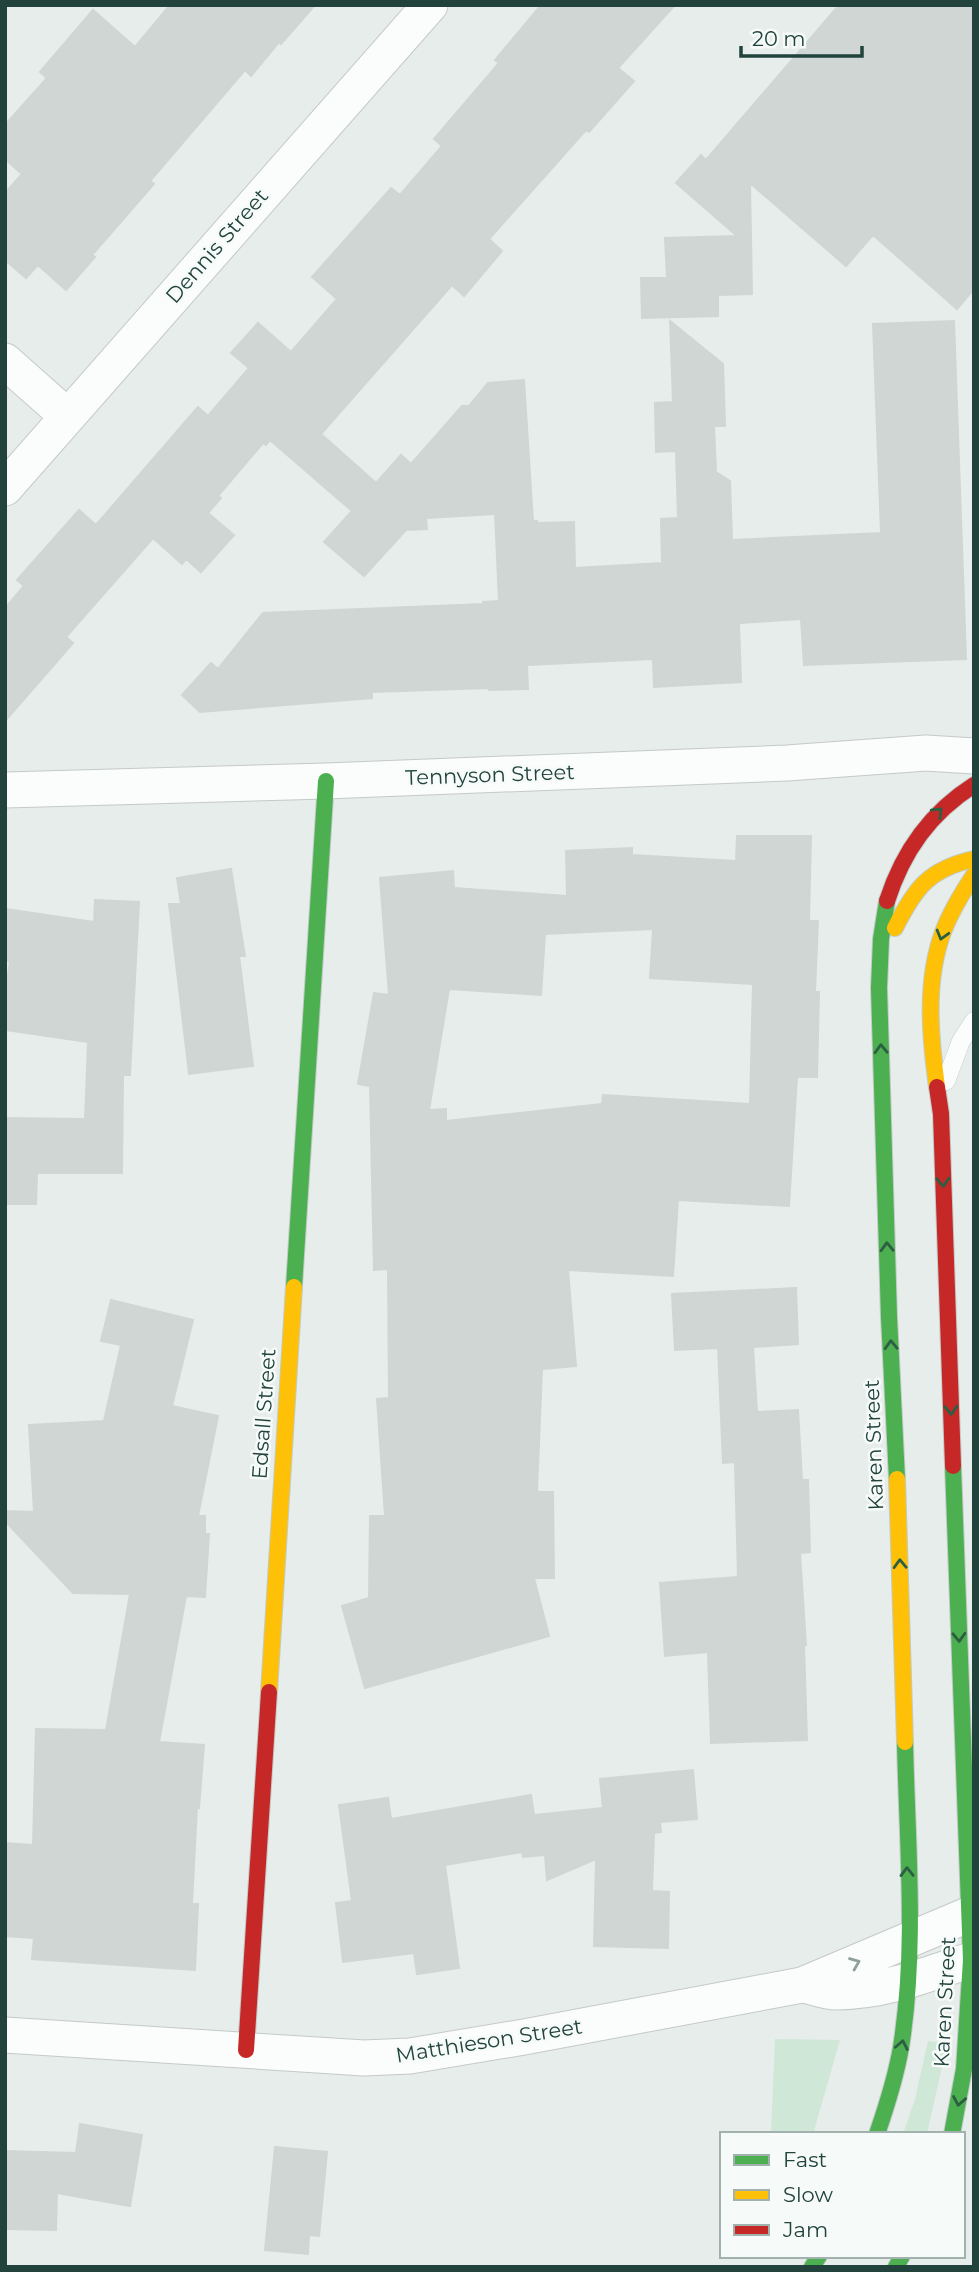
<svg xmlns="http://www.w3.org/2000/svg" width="979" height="2272" font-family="Montserrat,sans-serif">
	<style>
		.green { fill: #cfe7d7 }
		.building { fill: #cfd6d3; stroke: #cfd6d3; stroke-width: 2; fill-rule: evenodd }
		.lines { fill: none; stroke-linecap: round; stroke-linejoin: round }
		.lane-casing { stroke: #c4cac7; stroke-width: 19 }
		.street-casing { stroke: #c4cac7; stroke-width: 37 }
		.fast-casing { stroke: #c2cbc8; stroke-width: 18 }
		.slow-casing { stroke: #c2cbc8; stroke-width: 18 }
		.jam-casing { stroke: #c2cbc8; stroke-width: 18 }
		.lane { stroke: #fbfcfc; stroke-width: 18 }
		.street { stroke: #fbfcfc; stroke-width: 35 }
		.fast { stroke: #4caf50; stroke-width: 16 }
		.slow { stroke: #ffc107; stroke-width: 16 }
		.jam { stroke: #c62828; stroke-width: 16 }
		.oneway { stroke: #2c5e41 }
		.oneway2 { stroke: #8ea09c }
		.labels { text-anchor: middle; stroke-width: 5; stroke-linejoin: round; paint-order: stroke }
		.street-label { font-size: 21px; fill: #21433c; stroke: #f6fbf9 }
	</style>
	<rect width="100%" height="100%" fill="#e7edea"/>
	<!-- green -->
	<path class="green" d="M775,2039L840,2040L813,2134H771Z
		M928,2041L947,2044L927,2134H903L915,2099Z"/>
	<!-- building -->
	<path class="building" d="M170,5H315L281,44L279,42L251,76L245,70L150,181L154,184L92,255L95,257L66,290L38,265L26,278L5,260V193L22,174L5,159V125L47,78L40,72L93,10L135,47Z
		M541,5H675L618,68L634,81L589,132L586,130L489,239L502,251L464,296L452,285L321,434L376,483L401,455L411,464L462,406H469L488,383L524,380L533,521H537L538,523L574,522L575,568L662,563L661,519L678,518L676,451L656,452L655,403L673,402L670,321L723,364L725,426H714L716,472L730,481L732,540L881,533L873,324L954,321L966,659L804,665L801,619L739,623L741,682L654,687L653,659L527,665L528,689L489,690V688L372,692V698L200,712L182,695L211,663L218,669L263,613L483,604V602L499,601L495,514L426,518L427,529L406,530L364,576L324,542L352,511L270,440L266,445L263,443L218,496L221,498L208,513L234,535L201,572L186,559L182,564L153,538L66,637L73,643L5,721V608L24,586L17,580L79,510L96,525L198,407L208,416L249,368L231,353L258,323L291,352L337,299L312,277L391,188L400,195L442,146L434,139L499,63L495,60Z
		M839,5H974V289L957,309L873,235L846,266L750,183L752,294L718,295V316L642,318L641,278H667L665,238L737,236L676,183L701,155L706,160Z
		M737,836H811L809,921H818L815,992H819L817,1077H797L789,1206L678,1200L673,1276L568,1270L576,1366L542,1369L537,1492H553L554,1578H534L549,1636L365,1688L342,1606L369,1598L370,1516H385L377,1399L389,1398L388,1269L374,1270L370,1086L358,1084L374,993L389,995L380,878L453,871L454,888L567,896L566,851L632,848V855L736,861ZM653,929L650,978L753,984L750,1104L603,1095L602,1104L446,1121V1109L429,1110L449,989L541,995L545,934Z
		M231,869L245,956H239L253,1066L189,1074L169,904H181L177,878Z
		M95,900L139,902L130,1075H123L122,1173H37L36,1204H5V1118L85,1119L88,1042L5,1030V995L10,961L5,960V909L94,922Z
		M796,1288L798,1344L753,1347L757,1412L798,1410L802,1480H808L810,1552L800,1553L806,1645H804L807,1740L711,1743L708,1652L665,1656L660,1583L738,1577L735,1462L723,1463L718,1348L675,1350L672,1294Z
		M111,1300L193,1320L172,1406L218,1416L198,1516H205V1534H209L205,1597L186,1596L159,1742L204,1745L199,1808L197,1807L192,1904H198L195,1970L32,1959L34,1938L5,1936V1843L33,1845L36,1729L106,1730L130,1594L73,1593L5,1521V1511L34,1512L29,1425L104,1421L121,1345L101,1341Z
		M693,1770L697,1819L660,1822L661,1832L654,1833L652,1891L669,1892L668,1948L594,1946L596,1859L547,1880L545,1855L523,1857L522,1852L445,1865L459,1968L417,1974L414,1953L343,1962L336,1903L352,1901L339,1805L388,1798L391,1819L531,1795L534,1815L603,1808L600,1779Z
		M80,2124L142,2135L130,2206L57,2193L56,2230L5,2229V2151L76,2153Z
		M275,2147L327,2152L319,2236L309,2235L308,2254L265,2250Z"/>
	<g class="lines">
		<defs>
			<path id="lane" d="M946,1081L961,1041L974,1021"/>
			<path id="street" d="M5,361L67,416
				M5,488L430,5
				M5,790L326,781L787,763L926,753L974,756
				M805,1985C815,1988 827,1992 837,1992C884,1992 928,1974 971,1960
				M5,2035L364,2058L410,2056L524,2037L802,1985L970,1914"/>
			<path id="fast" d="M887,901L881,939L879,988L889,1317L897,1479
				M294,1287L326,781
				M877,2134C887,2105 896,2077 901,2047C917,1947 907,1843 905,1742
				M952,2134L964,2069L971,1960L953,1466
				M812,2267L819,2256
				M896,2267L902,2256"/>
			<path id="slow" d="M895,928C915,888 929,869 974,859
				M937,1087C930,1036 925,981 943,932C951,911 962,893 974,875
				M897,1479L905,1742
				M269,1692L294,1287"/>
			<path id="jam" d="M887,901C903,851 930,813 974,785
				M937,1087L941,1114L953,1466
				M246,2050L269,1692"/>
		</defs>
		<!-- lane casing -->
		<use href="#lane" class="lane-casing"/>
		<!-- street casing -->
		<use href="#street" class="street-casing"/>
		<!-- fast casing -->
		<use href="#fast" class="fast-casing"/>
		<!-- slow casing -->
		<use href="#slow" class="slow-casing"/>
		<!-- jam casing -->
		<use href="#jam" class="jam-casing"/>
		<!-- lane -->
		<use href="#lane" class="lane"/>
		<!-- street -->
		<use href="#street" class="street"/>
		<!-- fast -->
		<use href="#fast" class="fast"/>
		<!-- slow -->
		<use href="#slow" class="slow"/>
		<!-- jam -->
		<use href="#jam" class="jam"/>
	</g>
	<!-- one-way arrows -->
	<defs><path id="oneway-chevron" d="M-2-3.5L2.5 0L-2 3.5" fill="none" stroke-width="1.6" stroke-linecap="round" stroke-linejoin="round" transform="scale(1.75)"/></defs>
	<g class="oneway">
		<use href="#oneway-chevron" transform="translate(938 812) rotate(-45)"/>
		<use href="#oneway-chevron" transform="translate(942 935) rotate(106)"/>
		<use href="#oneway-chevron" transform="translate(881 1049) rotate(-92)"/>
		<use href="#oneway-chevron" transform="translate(943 1182) rotate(88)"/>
		<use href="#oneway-chevron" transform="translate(887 1247) rotate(-92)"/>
		<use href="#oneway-chevron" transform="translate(891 1345) rotate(-92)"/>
		<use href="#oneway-chevron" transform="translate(951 1410) rotate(88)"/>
		<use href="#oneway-chevron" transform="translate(900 1564) rotate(-92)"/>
		<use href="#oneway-chevron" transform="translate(959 1637) rotate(88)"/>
		<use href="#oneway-chevron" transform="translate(907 1872) rotate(-91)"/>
		<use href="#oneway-chevron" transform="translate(902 2045) rotate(-79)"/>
		<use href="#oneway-chevron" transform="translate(959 2101) rotate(100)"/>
	</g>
	<use class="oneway2" href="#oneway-chevron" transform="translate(855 1963) rotate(-22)"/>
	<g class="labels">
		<!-- street labels -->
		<g class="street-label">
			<text transform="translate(217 246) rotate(-49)" y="7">Dennis Street</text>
			<text transform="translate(490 775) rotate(-2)" y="7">Tennyson Street</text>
			<text transform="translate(264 1414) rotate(-86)" y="7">Edsall Street</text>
			<text transform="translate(874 1445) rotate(-92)" y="7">Karen Street</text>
			<text transform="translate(945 2002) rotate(-87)" y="7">Karen Street</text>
			<text transform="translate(489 2041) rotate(-9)" y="7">Matthieson Street</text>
		</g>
	</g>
	<!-- border -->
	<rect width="979" height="2272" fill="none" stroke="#21433c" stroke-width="14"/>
	<!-- legend -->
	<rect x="720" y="2132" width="245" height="126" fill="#f6fbf9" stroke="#a1b1ad" stroke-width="2"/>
	<rect x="734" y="2155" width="35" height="10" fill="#4caf50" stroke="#a1b1ad" stroke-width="2"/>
	<text x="783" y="2167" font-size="21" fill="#21433c">Fast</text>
	<rect x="734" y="2190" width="35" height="10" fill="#ffc107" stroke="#a1b1ad" stroke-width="2"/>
	<text x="783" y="2202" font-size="21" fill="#21433c">Slow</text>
	<rect x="734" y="2225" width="35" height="10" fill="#c62828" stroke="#a1b1ad" stroke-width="2"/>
	<text x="783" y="2237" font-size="21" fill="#21433c">Jam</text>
	<!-- scale -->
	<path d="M741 46v10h121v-10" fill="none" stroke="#21433c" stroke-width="3.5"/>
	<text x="752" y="46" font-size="21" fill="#21433c" stroke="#f6fbf9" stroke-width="5" paint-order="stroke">20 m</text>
</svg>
